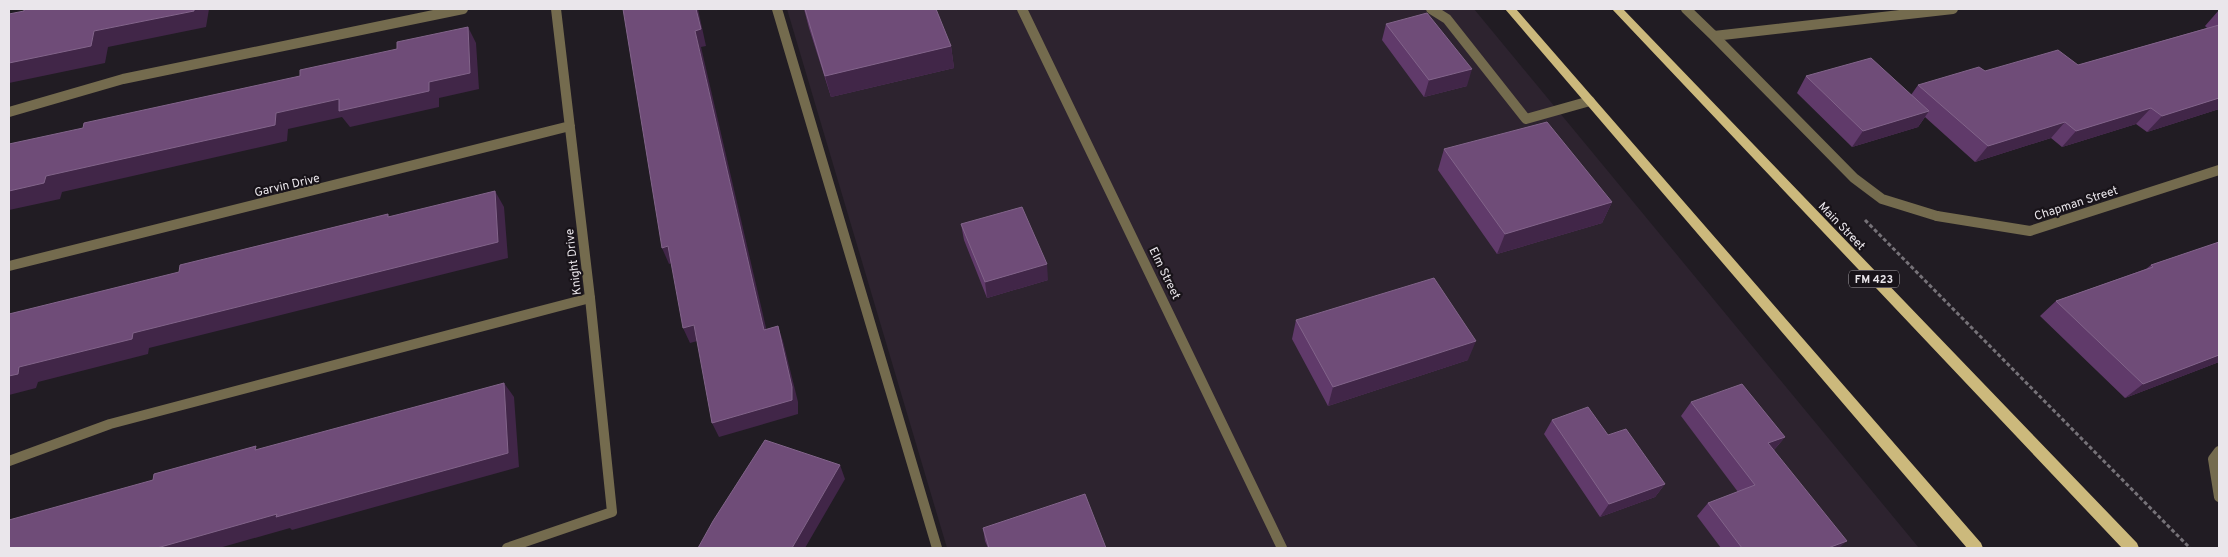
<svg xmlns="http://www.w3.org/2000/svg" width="2228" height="557" font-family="Overpass,sans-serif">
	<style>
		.built { fill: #2d232f }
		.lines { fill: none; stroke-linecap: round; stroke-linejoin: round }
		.path { stroke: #767278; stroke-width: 3; stroke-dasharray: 4 2.5; stroke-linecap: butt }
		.service { stroke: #746b4e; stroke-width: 10 }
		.minor { stroke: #746b4e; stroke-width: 10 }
		.primary { fill: #ccb97c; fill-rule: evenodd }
		.wall { fill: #603a6a }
		.shaded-wall { fill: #412648 }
		.building { fill: #6f4c78; stroke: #82648a }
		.labels { text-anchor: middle; stroke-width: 4.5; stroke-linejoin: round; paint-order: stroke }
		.shield { fill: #181319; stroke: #aba7ac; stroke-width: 1 }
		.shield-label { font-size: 11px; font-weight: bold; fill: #eae6eb }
		.street-label { font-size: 12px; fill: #eae6eb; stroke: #181319 }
	</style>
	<rect width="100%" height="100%" fill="#211c23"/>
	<!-- built -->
	<path class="built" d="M787,9H1474L1919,548H947Z"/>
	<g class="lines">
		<!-- path -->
		<path class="path" d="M1865,220L2190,548"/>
		<!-- service -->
		<path class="service" d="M777,9L937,548
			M1431,9L1447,19L1526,119L1590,101
			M1686,9L1714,36L1953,9
			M1714,36L1854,178L1882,199L1937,216
			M9,112L123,79L463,9
			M2219,451L2213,459L2219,497
			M9,461L110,424L590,298"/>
		<!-- minor -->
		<path class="minor" d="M1022,9L1282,548
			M1937,216L2030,231L2219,170
			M9,266L570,126
			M507,548L612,512L590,298L556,9"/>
		<!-- primary -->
		<path class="primary" d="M1505,9H1516L1981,543L1983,548H1967Z
			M1612,9H1623L2137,543L2139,548H2122Z"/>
	</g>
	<!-- wall -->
	<path class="wall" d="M804,9L951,46L954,68L831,97L809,28Z
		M2219,10V109L2147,132L2136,124L2062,147L2051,138L1975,162L1925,117L1918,127L1852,147L1797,93L1806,76L1911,95L1918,85L1985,71L2078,65L2207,28L2205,26Z
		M1386,24L1467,86L1424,97L1382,40Z
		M1444,149L1612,202L1602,223L1497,254L1438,170Z
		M961,224L1048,280L987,298L964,240Z
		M2219,242V362L2125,398L2040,316L2056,301L2146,269L2151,265Z
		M1296,320L1468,360L1328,406L1292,339Z
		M1691,402L1785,437L1774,450L1839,548H1721L1697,516L1708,503L1738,492L1681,416Z
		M1552,420L1608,435L1665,484L1655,497L1600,517L1544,434Z
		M983,528L1106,548H988L985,541Z"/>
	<!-- shaded-wall -->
	<path class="shaded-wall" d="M194,9H209L206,27L108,47L105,63L9,83V63L94,31Z
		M696,9H698L706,46L701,47L770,345L764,330L695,31Z
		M468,27L476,43L479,89L439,98V107L350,127L342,117L288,129L287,141L62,192L60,199L9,210V191L46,176L276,113L339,99L429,82Z
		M951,46L954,68L831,97L825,76Z
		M1472,69L1467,86L1424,97L1429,80Z
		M2219,98V109L2147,132L2162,116Z
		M2151,108L2136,124L2062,147L2076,131Z
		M1929,111L1918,127L1852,147L1863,131Z
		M2065,122L2051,138L1975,162L1988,146Z
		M495,191L504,207L508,258L149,348L148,354L38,382L36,388L9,395V376L19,367L133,333Z
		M1612,202L1602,223L1497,254L1505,234Z
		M668,246L675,262L669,264L662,248Z
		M1047,264L1048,280L987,298L985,282Z
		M694,325L701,340L690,343L683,328Z
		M778,326L783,341L798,402V414L719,437L712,423Z
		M1476,341L1468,360L1328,406L1333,387Z
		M2219,355V362L2125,398L2143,384Z
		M504,383L514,397L519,467L292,530L290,528L219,548H157Z
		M1785,437L1773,451L1768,443Z
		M840,465L845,479L805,548H792Z
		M1665,484L1655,497L1600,517L1609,504Z
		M1847,541L1839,548H1828Z"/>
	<!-- building -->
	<path class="building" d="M24,9H194V11L94,31L91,46L9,63V14L24,11Z
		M623,9H696L701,29L695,31L764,330L778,326L792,387V400L712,423L694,325L683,328L668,246L662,248Z
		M805,9H936L951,46L825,76Z
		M1427,13L1472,69L1429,80L1386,24Z
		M2219,25V98L2162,116L2151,108L2076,131L2065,122L1988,146L1918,85L1979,67L1985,71L2058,50L2078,65Z
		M468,27L470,73L429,82V91L339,111V99L276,113L275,125L46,176L44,183L9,191V144L83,128L84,123L300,76V70L397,49V42Z
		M1871,58L1929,111L1863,131L1806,76Z
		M1547,122L1612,202L1505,234L1444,149Z
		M495,191L498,242L133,333L132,339L19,367L18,374L9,376V314L179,272L180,265L388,214V217Z
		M1022,207L1047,264L985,282L961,224Z
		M2219,242V355L2143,384L2056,301L2153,267L2151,265Z
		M1434,278L1476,341L1333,387L1296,320Z
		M504,383L508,453L276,517L277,514L157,548H9V520L153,480L154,474L256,446L255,450Z
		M1742,384L1785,437L1768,443L1847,541L1828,548H1742L1708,503L1755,485L1691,402Z
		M1588,407L1608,435L1626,429L1665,484L1609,504L1552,420Z
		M765,440L840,465L792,548H698L713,521Z
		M1085,494L1106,548H989L983,528Z"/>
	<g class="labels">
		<!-- shield labels -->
		<rect class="shield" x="1849" y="270.5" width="50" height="17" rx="4"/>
		<g class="shield-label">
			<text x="1874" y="283">FM 423</text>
		</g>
		<!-- street labels -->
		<g class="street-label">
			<text transform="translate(287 185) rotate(-13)" y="4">Garvin Drive</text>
			<text transform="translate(2076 203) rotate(-18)" y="4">Chapman Street</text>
			<text transform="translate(1842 226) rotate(46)" y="4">Main Street</text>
			<text transform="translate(573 262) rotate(-97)" y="4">Knight Drive</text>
			<text transform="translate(1165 273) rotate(64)" y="4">Elm Street</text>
		</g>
	</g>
	<!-- border -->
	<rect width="2228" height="557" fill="none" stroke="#eae6eb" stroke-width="20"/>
</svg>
